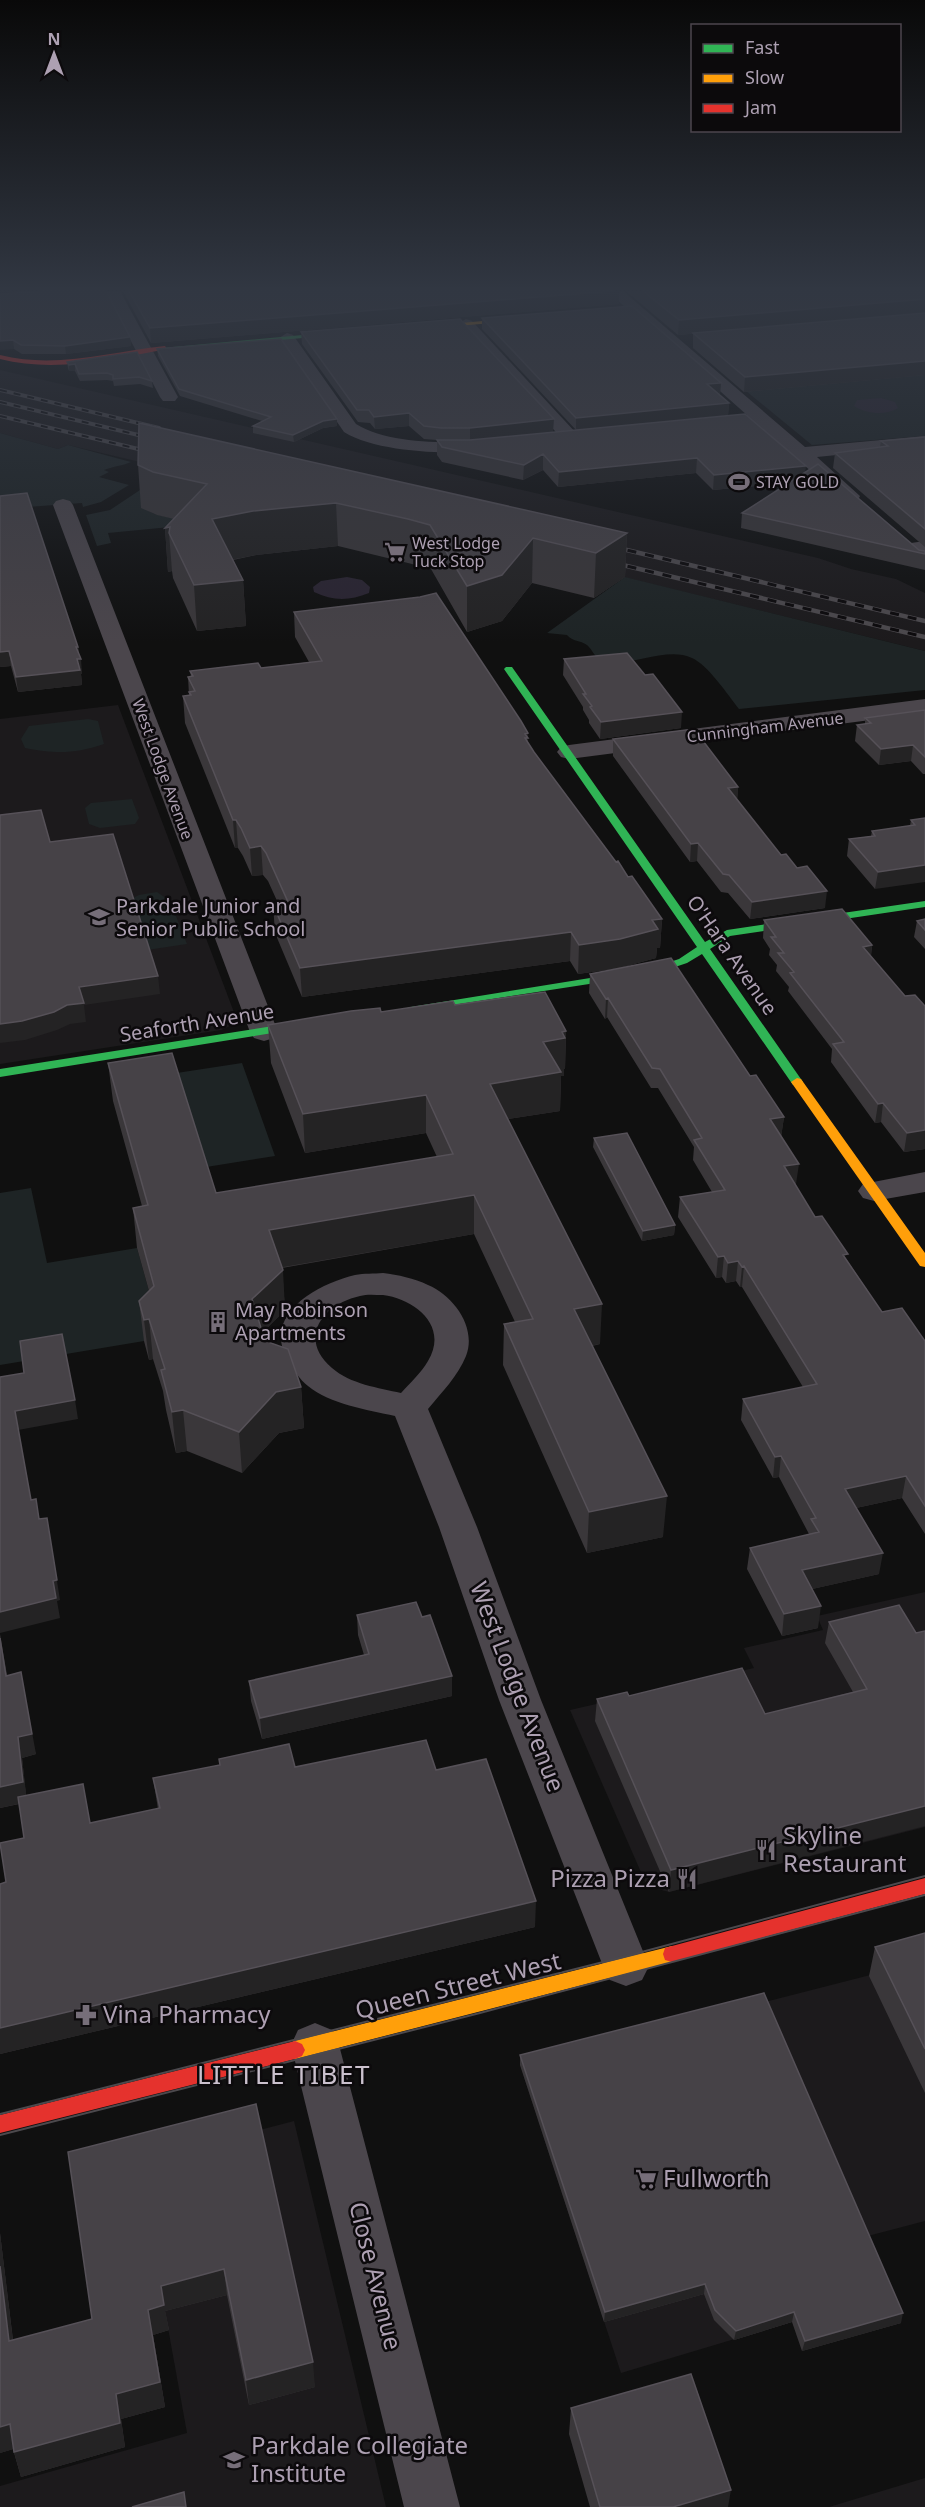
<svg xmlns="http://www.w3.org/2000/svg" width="925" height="2507" font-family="'Noto Sans',sans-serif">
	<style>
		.built { fill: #1c1a1c }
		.green { fill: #1e2425 }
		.water { fill: #2a2431 }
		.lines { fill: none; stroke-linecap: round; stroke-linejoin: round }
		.street { fill: #4b464c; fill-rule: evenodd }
		.fast { fill: #30b455; fill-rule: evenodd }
		.slow { fill: #ff9f0a; fill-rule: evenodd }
		.jam { fill: #e5322d; fill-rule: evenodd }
		.tram { stroke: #4c494d; stroke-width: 2 }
		.rail-far1-casing { stroke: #4c494d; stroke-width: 4 }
		.rail-casing { stroke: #4c494d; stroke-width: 4.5 }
		.rail-far1 { stroke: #0c0a0c; stroke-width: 2; stroke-dasharray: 7; stroke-linecap: butt }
		.rail { stroke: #0c0a0c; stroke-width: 3; stroke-dasharray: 9; stroke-linecap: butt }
		.wall { fill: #3a373a }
		.shaded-wall { fill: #242324 }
		.building { fill: #464247; stroke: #565158; stroke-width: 1.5 }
		.labels { text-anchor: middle; stroke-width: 5; stroke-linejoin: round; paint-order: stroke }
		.far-poi-label { font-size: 16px; fill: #ada0b2; stroke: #0c0a0c; text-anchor: start }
		.far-street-label { font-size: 16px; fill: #ada0b2; stroke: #0c0a0c }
		.poi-label { font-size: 20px; fill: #ada0b2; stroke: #0c0a0c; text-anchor: start }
		.street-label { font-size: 20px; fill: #ada0b2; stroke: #0c0a0c }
		.near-street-label { font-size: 24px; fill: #ada0b2; stroke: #0c0a0c }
		.near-poi-label { font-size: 24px; fill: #ada0b2; stroke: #0c0a0c; text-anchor: start }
		.near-neighbourhood-label { font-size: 26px; letter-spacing: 1.5px; fill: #cbc1ce; stroke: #0c0a0c }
	</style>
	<rect width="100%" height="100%" fill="#101010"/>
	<!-- built -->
	<path class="built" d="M0,370L818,558L851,569L896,579L925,593V651L484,543L68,445L58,449L0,433Z
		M118,705L235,1015V1020L228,1027L221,1030L0,1064V719Z
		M925,1592V1827L669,1892L647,1886L570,1710L754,1668L744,1648L823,1630L817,1616Z
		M925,1961V2221L864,2237L792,2322L621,2373L520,2065Z
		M294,2121L386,2507H0V2486L187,2433L138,2162Z
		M925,2478V2507H829Z"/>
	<!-- green -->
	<path class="green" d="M925,323V436L812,445L723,372Z
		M0,433L58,449L68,445L131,462C122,466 114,466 104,470L109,472L99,477L129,485L101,502L83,507L82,503L0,509Z
		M143,488L142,505C153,520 176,514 191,525L108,533L111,543L97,546L86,515L110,510Z
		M625,577L925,651V690L739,709C728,695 708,665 692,658C664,645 626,671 599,659C594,656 592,649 587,645C580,640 573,642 567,635L547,633Z
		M88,719L98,721L104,744C74,754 56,754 25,748L21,739L29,726Z
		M132,799L139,818L135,824L100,828L89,824L85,808L91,803Z
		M157,892L170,901L187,944L147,950L131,899L139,895Z
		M242,1063L275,1156L200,1168L170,1074Z
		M31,1188L47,1263L137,1248L149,1291L168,1317L144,1341L0,1365V1193Z"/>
	<!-- water -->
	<path class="water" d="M881,398L895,402L898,408C886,416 866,414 854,406L857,400Z
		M347,577L362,580L370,587L369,593C349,601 333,601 314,592L313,587L321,581Z"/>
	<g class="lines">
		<!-- street -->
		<path class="street" d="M105,291H120L178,397L175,401H163L160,397Z
			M607,291H623L805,447L925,436V446L817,457L860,496L858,500H844L758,425L709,429L703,428L700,424L703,420L747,415Z
			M466,319L472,321L577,434L580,438L577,442H565L460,327L458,324Z
			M287,333L293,335L356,424C388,444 445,443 481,442L487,443L490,447L487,451L481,452C443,454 376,452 344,432L279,338Z
			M63,499L70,501L73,505L278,1032L274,1038L264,1041L254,1038L250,1032L53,505L56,501Z
			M925,541V553L904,552L901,548L904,544Z
			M925,699V713L569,759L561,757L557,752L561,747L569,745Z
			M925,1172V1192L874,1201L863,1198L858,1191L863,1184Z
			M383,1273C398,1275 414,1278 428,1285C454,1296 477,1328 466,1356C458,1376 442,1392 428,1409L477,1527L541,1700L649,1966L642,1980L626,1986L610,1980L603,1966L499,1700L439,1527L395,1416C367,1410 330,1404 308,1386C300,1380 293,1369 288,1360C261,1315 317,1284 355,1275C364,1273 374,1274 383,1273ZM383,1295C415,1299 449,1326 428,1361C421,1373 410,1383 401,1393C379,1388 350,1384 332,1368C297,1338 323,1304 360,1296C367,1294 375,1295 383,1295Z
			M315,2023L332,2030L339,2045L460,2507H404L291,2045L298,2030Z"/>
		<!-- fast -->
		<path class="fast" d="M346,331L348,334L165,350L162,348Z
			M506,667H512L705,942L727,930L925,901V907L730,936L710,949L803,1082L801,1085H793L702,954L687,963L654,974L407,1012L405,1010L407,1008L411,1007L652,968L679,959L697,947L504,669Z
			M312,1020L318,1024L316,1026L0,1077V1069Z"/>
		<!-- slow -->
		<path class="slow" d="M526,317L528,320L421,329L418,327Z
			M797,1078L801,1079L925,1253V1267L920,1266L791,1082Z
			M672,1946L679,1948L681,1954L679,1960L672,1962L295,2059L288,2056L285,2050L288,2044L295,2041Z"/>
		<!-- jam -->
		<path class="jam" d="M165,346L167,349C113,359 55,373 0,359V355C56,369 109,352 165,346Z
			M925,1878V1894L672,1962L665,1960L663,1954L665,1948L672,1946Z
			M295,2041L302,2044L305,2050L302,2056L295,2059L0,2133V2115Z"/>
		<!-- tram -->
		<path class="tram" d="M0,2114L623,1957L925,1876
			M0,2135L480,2013L925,1895"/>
		<defs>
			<path id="rail-far1" d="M0,390L159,428
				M0,402L155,439
				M0,416L155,453"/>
			<path id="rail" d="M610,546L925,621
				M610,562L925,637"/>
		</defs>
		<!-- rail-far1 casing -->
		<use href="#rail-far1" class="rail-far1-casing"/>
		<!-- rail casing -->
		<use href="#rail" class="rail-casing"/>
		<!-- rail-far1 -->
		<use href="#rail-far1" class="rail-far1"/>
		<!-- rail -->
		<use href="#rail" class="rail"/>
	</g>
	<!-- wall -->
	<path class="wall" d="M123,291H619V304L151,343Z
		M626,291H925V313L678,335Z
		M0,294L130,337L131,346L66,354H22L14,349Z
		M925,313V375L744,392L693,348V333Z
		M482,318L721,383L720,394H719L729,403L728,415L576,430L482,329Z
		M301,332L553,432L805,472L925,554V570L741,528L742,513L789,483L713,490L696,473L558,487L543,470L523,480L442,462L437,455V440L424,439L409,426L375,429L370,423L358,422L302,344Z
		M157,349L337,426L323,428L294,442L253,433V426L262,421L180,396L158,356Z
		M137,352L152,381L153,388L140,384L114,386L113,381L107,380L80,381L75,371H69L68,368L67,362Z
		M925,437V547L833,468L835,453L880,447L881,441Z
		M138,465L627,533L625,577L594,598L532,583L502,621L467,632L431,569L408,563L338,546L256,555L233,560L243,580L246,626L197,631L173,578L172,571L168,572L165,528L174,519L157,515L141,508Z
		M0,504L78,647L82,674H81L82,685L18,692L11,666L0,667Z
		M294,612L528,733V744L534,752L616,862L662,919L660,948H657L656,958L619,968L578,974L570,961L302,997L275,933L273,904L278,903L268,881L263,875L252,876L243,856L238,848H235L185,723L183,696L189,695L188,677L191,676L190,671L261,668L309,662L295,637Z
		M564,659L681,728L600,739L589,723V720L583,710V707L563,675Z
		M925,710V774H923L911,761L879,765L855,741L857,725L865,724V718Z
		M613,739L738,787L737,800L781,855L825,908L750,919L728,893L721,892L697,861L690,862L613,756Z
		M925,818L875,889L847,856L849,839L871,836L872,831L910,826L911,820Z
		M925,919V949L914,937L917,921Z
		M764,920L872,945L871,956L905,996L925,1006V1149L904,1152L881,1122L875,1123L831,1062L832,1049L788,991L789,987L776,971L777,965L769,955L770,949L763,938Z
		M590,974L750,1076L784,1117L781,1137L796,1184H795L815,1217L847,1260L882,1312L925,1341V1534L902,1498L856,1508L879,1574L812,1589L818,1628L782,1636L747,1569L750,1548L809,1535V1534L779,1477L773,1478L741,1420L743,1399L803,1387L742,1287H740L736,1281L726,1283L722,1277L716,1278L678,1217L680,1197L712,1192L693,1160L694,1147L658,1088H651L607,1017L605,1019L589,993Z
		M455,1005L566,1031L565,1069H564V1076H561L560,1111L508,1119L600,1344L592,1346L663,1537L587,1553L503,1365L504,1324L515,1322L474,1234L282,1268L285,1310L262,1333L265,1341L301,1387L304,1428L279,1433L242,1473L187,1451L176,1453L166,1410L163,1391L153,1359L149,1360L144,1341L139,1301L149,1291L137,1248L133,1208L142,1206L113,1101L108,1063L216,1193L437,1157L426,1133L305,1153L271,1063L268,1025L381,1012Z
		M594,1138L675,1225L674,1235L642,1241L593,1147Z
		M357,1615L422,1617L452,1676V1696L262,1739L251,1701L249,1681L364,1655L358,1635Z
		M829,1622L916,1633L925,1631L669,1892L595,1721L597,1699L629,1696L765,1714L853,1692L825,1643Z
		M0,1634L7,1675L36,1754L22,1758L26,1796L90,1823L158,1809L153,1778L220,1765L219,1759L295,1767L436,1770L535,1927L0,2054V1884L6,1882L24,1838L19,1804L0,1808Z
		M925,1933V2093L869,1976L875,1947Z
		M520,2055L901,2323L802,2351L792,2322L734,2340L714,2320L704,2294L604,2322L520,2065Z
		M256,2104L315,2387L249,2405L227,2295L165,2311L169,2330L153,2335L165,2407L121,2419L125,2447L21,2477L13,2449L0,2453V2233L13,2340L92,2319Z
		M571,2408L728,2507H590L569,2434Z"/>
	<!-- shaded-wall -->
	<path class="shaded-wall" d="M606,291H619V304L151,343L150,328Z
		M925,299V313L678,335L679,320Z
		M130,337L131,346L66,354L65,346Z
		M13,340L14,349L0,350V341Z
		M925,361V375L744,392L745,377Z
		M75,364V371H69V365Z
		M721,383L720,394L707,395V384Z
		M729,403L728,415L576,430V418Z
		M409,413V426L375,429L374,417Z
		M337,419V426L323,428L294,442L293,435L323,421Z
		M554,419L553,432L470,441V428Z
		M543,454V470L523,480L524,465Z
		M697,458L696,473L558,487L559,472Z
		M806,466L804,481L713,490L714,475Z
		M336,503L338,546L256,555L215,563L212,519L253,511Z
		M170,527L169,533L172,571L168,572L165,528Z
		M627,533L625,577L594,598L596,553Z
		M533,538L532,583L502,621L467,632V586Z
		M243,580L246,626L197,631L194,585Z
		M76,647H78L80,659H81L82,674H81L82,685L18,692L16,677Z
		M9,651L11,666L0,667V652Z
		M682,712L681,728L600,739L601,722Z
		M528,733V760L525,734Z
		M913,745L911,761L879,765L881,749Z
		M738,787L737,804L728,788Z
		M233,820H236L238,848H235Z
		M698,843L697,861L690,862L691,844Z
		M261,846L263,875L252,876L250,848Z
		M925,865V882L875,889L878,872Z
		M827,891L825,908L750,919L752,902Z
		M662,919L660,948H657L656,958L619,968L578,974L579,945L652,920Z
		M571,932L570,961L302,997L300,968Z
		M872,945L870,963L863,947Z
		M158,976L160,994L84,1005L86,1022L70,1024L57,1030L25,1040L0,1043V1024L79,987Z
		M608,998L607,1017L605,1019L606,999Z
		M566,1031L565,1069H564V1076H561L560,1111L489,1122L490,1084L543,1042L562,1032Z
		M426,1095V1133L305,1153L303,1114Z
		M883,1103L881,1122L875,1123L878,1104Z
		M784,1117L781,1137L770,1119Z
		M925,1130V1149L904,1152L907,1133Z
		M799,1164L796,1184L781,1186L784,1166Z
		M474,1195V1234L272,1269L269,1230Z
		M675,1225L674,1235L642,1241L643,1231Z
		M724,1256L722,1277L716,1278L718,1257Z
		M738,1261L736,1281L726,1283L728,1263Z
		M744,1266L742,1287H740L742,1267Z
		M283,1270L285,1310L256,1339L252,1299Z
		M602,1304L600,1344L572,1349L574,1309Z
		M149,1319L153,1359L149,1360L144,1320Z
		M301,1387L304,1428L279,1433L242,1473L239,1432L276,1392Z
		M75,1400L78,1419L18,1430L15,1411Z
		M183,1410L187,1451L176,1453L172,1412Z
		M781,1456L779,1477L773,1478L775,1457Z
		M906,1476L902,1498L842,1511L845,1489Z
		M667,1496L663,1537L587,1553L589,1512Z
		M47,1518L60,1600L57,1601L60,1618L0,1633V1612L53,1581Z
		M883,1553L879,1574L799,1592L802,1570Z
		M821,1606L818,1628L782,1636L784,1614Z
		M21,1672L36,1754L22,1758L27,1802L0,1808V1787L18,1737Z
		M452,1676V1696L262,1739L260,1718Z
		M925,1806V1826L669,1892L671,1870Z
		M536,1901L535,1927L0,2054V2028Z
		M0,2233L16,2366L9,2341L0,2266Z
		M224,2269L227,2295L165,2311L161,2286Z
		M705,2284L704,2294L604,2322L605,2312Z
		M164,2305L169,2330L153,2335L165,2407L121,2419L125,2447L21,2477L14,2452L116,2394L148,2310Z
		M794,2312L792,2322L734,2340L736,2331Z
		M903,2313L901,2323L802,2351L805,2341Z
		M313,2362L315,2387L249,2405L246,2380Z
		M10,2424L17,2448L0,2453V2427Z
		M731,2490L728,2507H673Z"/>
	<!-- building -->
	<path class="building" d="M43,291H106L130,337L65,346L21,345L13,340L0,341V294Z
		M129,291H613L150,328Z
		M643,291H925V299L679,320Z
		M632,306L721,383L707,384L729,403L576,418L482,318Z
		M925,313V361L745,377L693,333Z
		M460,319L554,419L470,428H441L424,426L409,413L374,417L369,410H357L301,332Z
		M281,339L337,419L323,421L293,435L253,426L271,417L179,389L157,349Z
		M137,352L152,381L139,377L113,379V375L107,373L79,374L75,364L69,365L67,362Z
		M745,414L806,466L714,475L697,458L559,472L543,454L524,465L442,447L437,440H470Z
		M139,423L627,533L596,553L533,538L502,575L467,586L430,525L408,519L336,503L253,511L212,519L243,580L194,585L169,533L170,527L165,528L207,484L153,472L138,465Z
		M925,437V529L835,453L888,446L881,441Z
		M818,464L919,550L925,551V554L742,513Z
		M27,493L78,647H76L81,659H77L80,670L16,677L9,651L0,652V496Z
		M436,593L521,721L528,733L525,734L528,738H525L534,752L616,862L618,861L628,877L632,876L662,919L652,920L658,929L620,939L579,945L571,932L300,968L273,904L288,902L266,853L261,846L250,848L241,828L236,820H233L183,696L191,695L189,692L195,691L188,677L193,676L190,671L258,663L261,668L322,661L294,612L420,597Z
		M627,653L645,675L653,674L682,712L601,722L590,707L592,706L583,694H586L564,659Z
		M925,710V757L913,745L881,749L857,725L871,723L865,718Z
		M694,729L738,787L728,788L781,855L786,854L797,868L807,866L827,891L752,902L729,875L723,874L698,843L691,844L613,739Z
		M41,810L50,842L113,834L158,976L79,987L84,1003L67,1005L54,1012L22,1021L0,1024V815Z
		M925,818V865L878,872L849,839L875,836L872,831L915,825L911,820Z
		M842,909L872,945L863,947L905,996L915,995L925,1006V1130L907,1133L883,1103L878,1104L833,1044L844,1042L790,973L794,972L778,953H784L771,937H776L764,920Z
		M925,919V930L917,921Z
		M671,958L750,1076L756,1075L784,1117L770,1119L799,1164L784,1166L815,1217L822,1216L848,1254L843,1255L882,1312L902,1308L925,1341V1506L906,1476L845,1489L883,1553L802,1570L821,1606L784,1614L750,1548L819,1532L811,1519L816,1518L781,1456L775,1457L743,1399L817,1384L744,1266L742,1267L738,1261L728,1263L724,1256L718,1257L680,1197L725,1190L694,1140L702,1138L660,1069L652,1068L608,998L606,999L590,974Z
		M545,992L566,1031L562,1032L565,1038L543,1042L561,1072L490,1084L602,1304L574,1309L667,1496L589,1512L504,1324L533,1319L474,1195L269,1230L283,1270L252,1299L265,1341L288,1349L301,1387L276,1392L239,1432L183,1410L172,1412L161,1370L165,1369L149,1319L144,1320L139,1301L154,1286L133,1208L148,1205L108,1063L172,1053L216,1193L453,1154L426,1095L303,1114L268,1025L351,1011L380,1008L381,1012L453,1001L455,1005Z
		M627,1133L675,1225L643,1231L594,1138Z
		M62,1334L75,1400L15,1411L31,1500L36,1499L39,1519L47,1518L57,1580L53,1581L56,1598L0,1612V1377L24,1373L20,1341Z
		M416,1602L422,1617L430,1615L452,1676L260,1718L249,1681L369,1654L357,1615Z
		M899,1605L916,1633L925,1631V1806L671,1870L597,1699L627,1692L629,1696L742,1668L765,1714L867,1689L829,1622Z
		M0,1638L6,1676L21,1672L32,1734L18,1737L23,1782L0,1787Z
		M426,1740L436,1770L486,1759L536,1901L0,2028V1884L6,1882L0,1843L24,1838L18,1797L83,1784L90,1823L160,1808L153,1778L220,1765L219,1759L289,1744L295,1767Z
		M925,1933V2049L875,1947Z
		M764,1993L903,2313L805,2341L794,2312L736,2331L715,2310L705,2284L605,2312L520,2055Z
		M256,2104L313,2362L246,2380L224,2269L161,2286L164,2305L148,2310L160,2382L116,2394L120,2423L14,2452L10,2424L0,2427V2266L9,2341L92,2319L68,2152Z
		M691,2374L731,2490L673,2507H600L571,2408Z
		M184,2492L186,2507H132Z"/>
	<!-- sky -->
	<linearGradient id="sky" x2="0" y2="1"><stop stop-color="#090909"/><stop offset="0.45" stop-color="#313742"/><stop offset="1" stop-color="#313742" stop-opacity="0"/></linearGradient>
	<rect width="925" height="642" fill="url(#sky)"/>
	<!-- icons -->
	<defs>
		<symbol id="stadium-bare" viewBox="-9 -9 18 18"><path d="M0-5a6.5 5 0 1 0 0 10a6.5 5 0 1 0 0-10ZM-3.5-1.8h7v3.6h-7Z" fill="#766e79" stroke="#0c0a0c" stroke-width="2.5" paint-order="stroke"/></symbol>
		<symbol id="supermarket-bare" viewBox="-9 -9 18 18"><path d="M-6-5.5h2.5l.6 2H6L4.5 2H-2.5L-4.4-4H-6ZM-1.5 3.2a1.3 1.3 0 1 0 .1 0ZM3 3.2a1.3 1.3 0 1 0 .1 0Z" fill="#766e79" stroke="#0c0a0c" stroke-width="2.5" paint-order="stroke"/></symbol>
		<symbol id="school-bare" viewBox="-9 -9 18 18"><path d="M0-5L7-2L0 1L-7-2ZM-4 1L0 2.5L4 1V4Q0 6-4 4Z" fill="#766e79" stroke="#0c0a0c" stroke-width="2.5" paint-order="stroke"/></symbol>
		<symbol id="building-bare" viewBox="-9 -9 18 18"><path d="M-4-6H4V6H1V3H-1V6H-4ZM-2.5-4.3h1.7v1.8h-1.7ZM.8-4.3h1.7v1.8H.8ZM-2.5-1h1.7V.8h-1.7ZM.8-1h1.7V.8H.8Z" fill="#766e79" stroke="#0c0a0c" stroke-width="2.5" paint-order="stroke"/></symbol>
		<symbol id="restaurant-bare" viewBox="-9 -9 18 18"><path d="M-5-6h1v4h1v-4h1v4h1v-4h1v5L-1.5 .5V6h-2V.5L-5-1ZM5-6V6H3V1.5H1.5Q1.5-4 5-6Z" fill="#766e79" stroke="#0c0a0c" stroke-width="2.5" paint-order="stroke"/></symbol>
		<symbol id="pharmacy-bare" viewBox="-9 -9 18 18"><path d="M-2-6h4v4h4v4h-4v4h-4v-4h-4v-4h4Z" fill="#766e79" stroke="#0c0a0c" stroke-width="2.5" paint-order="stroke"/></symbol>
	</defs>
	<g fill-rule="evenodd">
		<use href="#stadium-bare" x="724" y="467" width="30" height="30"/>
		<use href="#supermarket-bare" x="380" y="537" width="30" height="30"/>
		<use href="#school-bare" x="84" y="902" width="30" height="30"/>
		<use href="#building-bare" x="203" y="1307" width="30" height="30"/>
		<use href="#restaurant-bare" x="751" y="1835" width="30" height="30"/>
		<use href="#restaurant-bare" x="672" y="1864" width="30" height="30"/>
		<use href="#pharmacy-bare" x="71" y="2000" width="30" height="30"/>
		<use href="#supermarket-bare" x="631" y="2164" width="30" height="30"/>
		<use href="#school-bare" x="219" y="2445" width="30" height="30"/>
	</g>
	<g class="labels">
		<!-- far-poi labels -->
		<g class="far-poi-label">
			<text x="756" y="488">STAY GOLD</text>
			<text x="412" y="549">West Lodge<tspan x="412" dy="18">Tuck Stop</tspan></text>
		</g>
		<!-- far-street labels -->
		<g class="far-street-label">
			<text transform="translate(765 727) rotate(-7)" y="6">Cunningham Avenue</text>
			<text transform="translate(163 769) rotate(70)" y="6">West Lodge Avenue</text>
		</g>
		<!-- poi labels -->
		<g class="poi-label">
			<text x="116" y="913">Parkdale Junior and<tspan x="116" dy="23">Senior Public School</tspan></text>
			<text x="235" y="1317">May Robinson<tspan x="235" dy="23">Apartments</tspan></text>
		</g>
		<!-- street labels -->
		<g class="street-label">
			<text transform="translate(732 955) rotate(55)" y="7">O'Hara Avenue</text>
			<text transform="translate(197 1023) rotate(-9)" y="7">Seaforth Avenue</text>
		</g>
		<!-- near-street labels -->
		<g class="near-street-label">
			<text transform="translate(517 1687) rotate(69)" y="8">West Lodge Avenue</text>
			<text transform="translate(458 1986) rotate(-14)" y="8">Queen Street West</text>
			<text transform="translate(375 2276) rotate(76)" y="8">Close Avenue</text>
		</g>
		<!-- near-poi labels -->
		<g class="near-poi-label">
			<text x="783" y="1844">Skyline<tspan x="783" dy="28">Restaurant</tspan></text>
			<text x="670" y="1887" text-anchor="end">Pizza Pizza</text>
			<text x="103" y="2023">Vina Pharmacy</text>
			<text x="663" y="2187">Fullworth</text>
			<text x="251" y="2454">Parkdale Collegiate<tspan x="251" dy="28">Institute</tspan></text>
		</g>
		<!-- near-neighbourhood labels -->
		<g class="near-neighbourhood-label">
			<text x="284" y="2084">LITTLE TIBET</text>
		</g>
	</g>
	<!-- legend -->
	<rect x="691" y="24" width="210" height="108" fill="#0c0a0c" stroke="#4c464e" stroke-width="1.5"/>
	<rect x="703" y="44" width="30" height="9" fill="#30b455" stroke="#4c464e" stroke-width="1.5"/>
	<text x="745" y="54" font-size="18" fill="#ada0b2">Fast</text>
	<rect x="703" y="74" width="30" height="9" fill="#ff9f0a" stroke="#4c464e" stroke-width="1.5"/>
	<text x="745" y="84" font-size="18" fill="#ada0b2">Slow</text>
	<rect x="703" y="104" width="30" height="9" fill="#e5322d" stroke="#4c464e" stroke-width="1.5"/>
	<text x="745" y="114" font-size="18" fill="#ada0b2">Jam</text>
	<!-- north arrow -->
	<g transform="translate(54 54)" stroke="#0c0a0c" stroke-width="4.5" paint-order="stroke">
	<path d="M0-4.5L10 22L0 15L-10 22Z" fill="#ada0b2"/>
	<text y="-9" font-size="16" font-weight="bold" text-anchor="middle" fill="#ada0b2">N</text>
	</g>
</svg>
